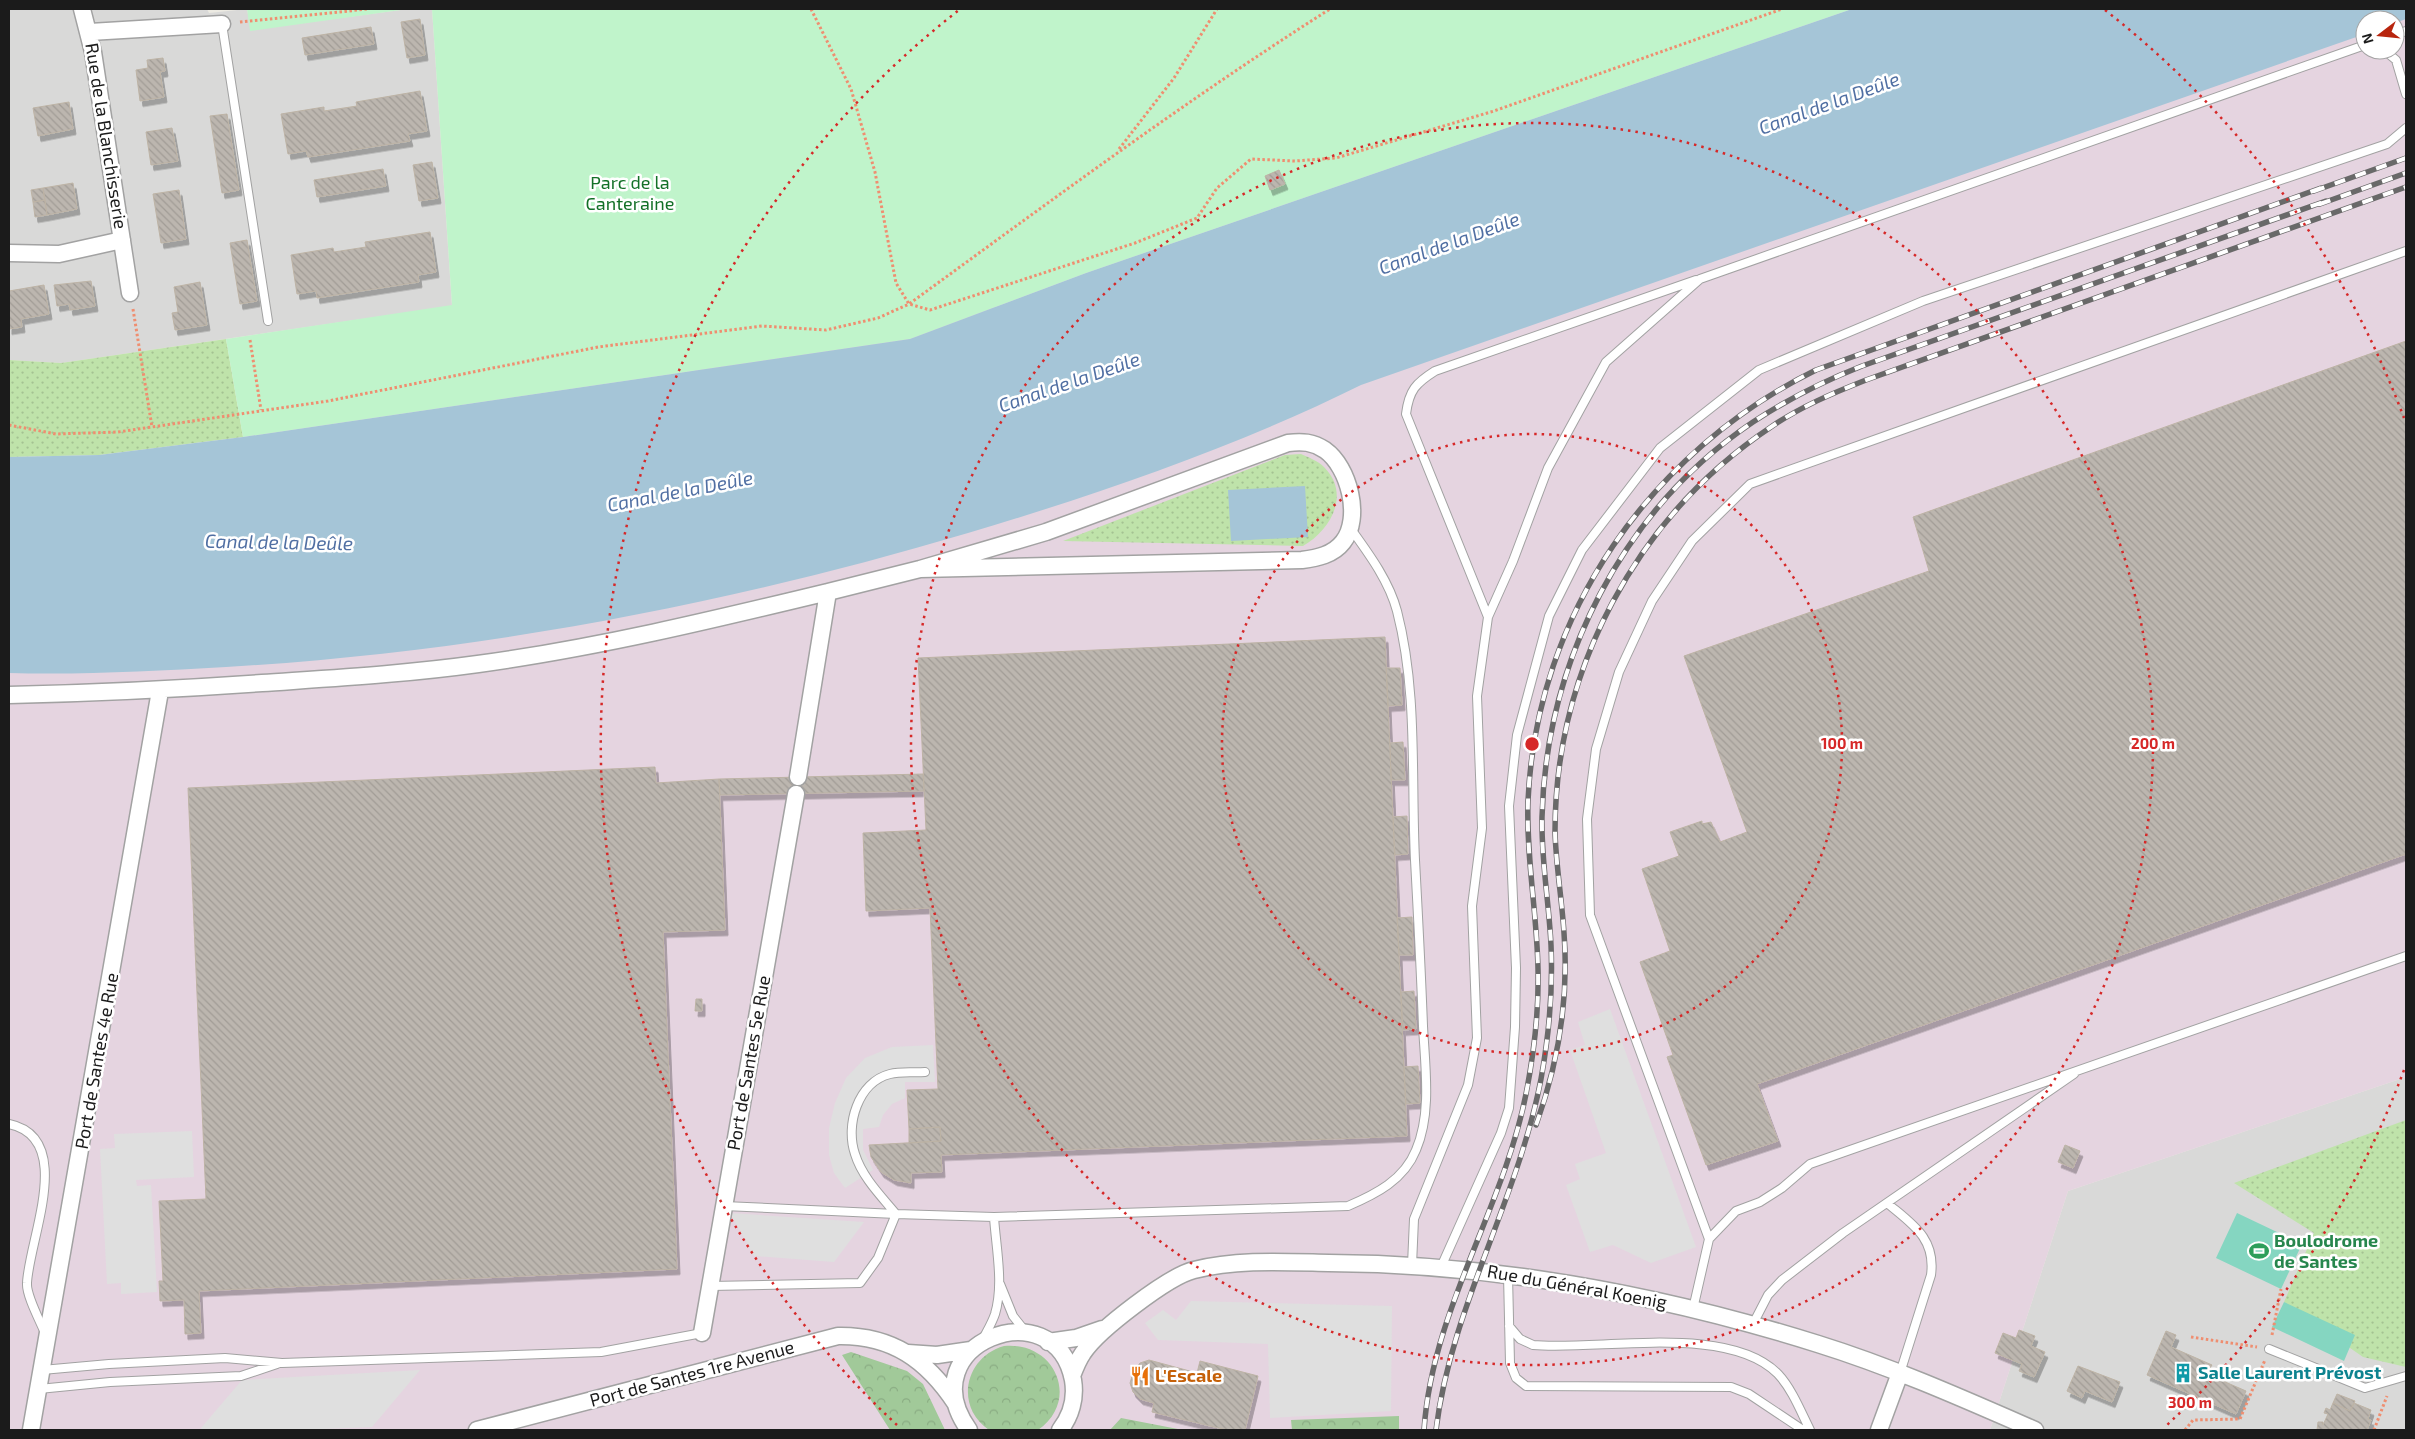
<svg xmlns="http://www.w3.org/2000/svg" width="2415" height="1439" font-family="'Exo 2',sans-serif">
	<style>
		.residential { fill: #d9d9d8 }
		.industrial { fill: #e5d4e0; fill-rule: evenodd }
		.grass { fill: url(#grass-dots) }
		.forest { fill: url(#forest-crowns) }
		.park { fill: #c0f4cb }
		.pitch { fill: #85d6c1 }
		.parking { fill: #dfdfdf }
		.water { fill: #a5c5d7 }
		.building { fill: url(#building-back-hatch); stroke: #bdb3a5; filter: url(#shadow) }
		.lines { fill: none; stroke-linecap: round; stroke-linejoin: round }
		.lane-casing { stroke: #a2a2a2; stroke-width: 10 }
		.street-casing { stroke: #a2a2a2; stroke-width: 19 }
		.path { stroke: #ef8e70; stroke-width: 3; stroke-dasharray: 2.5 2.5; stroke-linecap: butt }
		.lane { stroke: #fff; stroke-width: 8 }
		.street { stroke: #fff; stroke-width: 16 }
		.rail-casing { stroke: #696969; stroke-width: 5.5 }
		.rail { stroke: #fff; stroke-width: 4; stroke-dasharray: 11; stroke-linecap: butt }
		.ring { fill: none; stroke: #d62828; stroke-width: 2.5; stroke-dasharray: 2.5 5 }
		.labels { text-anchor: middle; stroke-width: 5; stroke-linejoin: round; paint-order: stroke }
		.street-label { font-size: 18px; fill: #1b1b1b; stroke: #fff }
		.park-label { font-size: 18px; fill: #137027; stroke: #fff }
		.leisure-label { font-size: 18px; font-weight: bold; fill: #27864d; stroke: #fff; text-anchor: start }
		.culture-label { font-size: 18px; font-weight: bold; fill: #0d838f; stroke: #fff; text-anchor: start }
		.food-label { font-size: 18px; font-weight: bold; fill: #c56008; stroke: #fff; text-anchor: start }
		.water-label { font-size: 19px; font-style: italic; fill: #506fa3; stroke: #fff }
		.centre { fill: #d62828; stroke: #fff; stroke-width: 2.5 }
		.ring-label { font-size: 15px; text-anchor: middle; font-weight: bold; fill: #d62828; stroke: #fff; stroke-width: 5; stroke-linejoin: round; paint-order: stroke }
	</style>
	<defs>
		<pattern id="grass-dots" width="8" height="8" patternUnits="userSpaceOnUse" patternTransform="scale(1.25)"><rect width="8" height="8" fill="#bfe3aa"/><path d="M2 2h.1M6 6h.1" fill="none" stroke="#a4c292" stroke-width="1.8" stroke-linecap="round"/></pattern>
		<pattern id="forest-crowns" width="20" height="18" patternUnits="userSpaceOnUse" patternTransform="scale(1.25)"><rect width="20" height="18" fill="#a1c999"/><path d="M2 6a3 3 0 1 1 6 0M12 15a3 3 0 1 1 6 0" fill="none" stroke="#8aac83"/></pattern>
		<pattern id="building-back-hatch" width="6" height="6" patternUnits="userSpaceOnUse" patternTransform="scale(1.25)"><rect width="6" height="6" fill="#bcb6af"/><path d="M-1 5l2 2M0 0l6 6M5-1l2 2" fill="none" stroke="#a19c96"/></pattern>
		<filter id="shadow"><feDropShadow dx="3" dy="5.5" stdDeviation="0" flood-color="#0004"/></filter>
	</defs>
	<rect width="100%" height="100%" fill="#eceae2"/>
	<!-- residential -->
	<path class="residential" d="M9,9H207L209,13L247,9L251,30L408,9H432L452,306L61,363L9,360Z
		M2406,1077V1430H1990L2068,1191Z"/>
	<!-- industrial -->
	<path class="industrial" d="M2406,9V1077L2068,1191L1990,1430H9V515ZM2365,20H2395V50H2365Z"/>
	<!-- grass -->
	<path class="grass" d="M226,339L243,437L99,455L9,457V360L61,363Z
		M1301,454C1308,457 1318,461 1324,467C1351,494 1331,530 1303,546L1063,541L1285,455Z
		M2406,1120V1367L2363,1357L2284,1302L2314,1233L2234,1183Z"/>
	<!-- forest -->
	<path class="forest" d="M1004,1346C1055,1341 1081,1400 1038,1430H989C954,1406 965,1357 1004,1346Z
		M851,1352L907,1371L923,1384L945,1430H890L842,1355Z
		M1399,1416V1430H1292L1291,1420Z
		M1121,1418L1183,1430H1110Z"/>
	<!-- park -->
	<path class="park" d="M247,9H408L250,31Z
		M432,9H1852L1086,273L910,339L243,437L226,339L452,305Z"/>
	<!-- pitch -->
	<path class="pitch" d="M2237,1213L2302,1244L2281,1289L2216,1258Z
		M2284,1302L2355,1335L2344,1361L2272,1327Z"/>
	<!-- parking -->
	<path class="parking" d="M1610,1009L1696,1247L1651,1263L1613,1245L1590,1252L1566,1185L1580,1179L1575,1164L1606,1153L1570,1050L1585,1045L1578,1022Z
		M933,1045L935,1082H905V1098L892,1104L883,1115L879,1127L863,1129V1150L873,1170L845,1188L834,1173L829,1155V1128L835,1103L846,1078L865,1058L892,1047Z
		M192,1131L194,1177L136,1180L137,1186L151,1185L157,1292L121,1294V1283L107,1284L100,1149L115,1148L114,1134Z
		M730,1213L864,1222L834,1262L754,1256Z
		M1191,1301L1392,1306L1391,1411L1270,1418L1268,1344L1158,1340L1145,1323L1163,1310L1176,1320Z
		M420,1370L372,1427L299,1430H203L201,1428L242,1380Z"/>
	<!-- water -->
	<path class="water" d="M1852,9H2406V19L2395,23V20H2365V34L1361,385C1238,446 1099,494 968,533C726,605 478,652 226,667C154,671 81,675 9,673V457L99,455L243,437L910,339L1086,273Z
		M1305,486L1308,537L1231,541L1228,490Z"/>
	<!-- building -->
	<path class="building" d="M420,19L425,55L407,58L401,22Z
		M371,27L374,44L305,55L302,38Z
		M163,58L165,71L160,72L164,97L140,101L136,70L148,68L147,60Z
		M420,91L427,131L408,134L410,141L308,157L306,151L288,154L281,114L324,107V111L357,106L356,102Z
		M69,102L73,129L38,136L33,108Z
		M227,114L239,190L222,193L210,116Z
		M172,128L178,161L151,165L146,132Z
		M432,162L438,198L419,201L413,165Z
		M383,169L386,186L317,197L314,180Z
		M1279,170L1285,184L1270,190L1265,176Z
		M73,183L77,209L47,215L43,188Z
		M43,188L45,200L33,202L31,190Z
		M179,190L186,239L161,243L153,194Z
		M45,200L47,215L35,217L33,202Z
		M430,232L436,272L418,275L419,282L317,298L316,291L297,294L291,255L333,248L334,252L366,247L365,242Z
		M247,240L257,301L240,304L230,243Z
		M91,281L95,306L70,310L69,304L57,306L54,285Z
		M200,282L207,325L175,330L172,313L178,312L174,287Z
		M44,285L49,314L21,319L22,327L9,329V291Z
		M2406,341V854L1757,1084L1778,1141L1706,1165L1667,1057L1673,1055L1640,962L1670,951L1642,869L1679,856L1670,832L1702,821V824L1711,822L1720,842L1747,832L1684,656L1929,571L1913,517Z
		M1385,637L1407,1136L941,1155L942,1172L911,1173V1183L894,1180L881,1172L871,1157L869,1145L941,1141L940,1127L909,1129L907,1090L938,1089L930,908L866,911L863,833L926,830L918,658Z
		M1386,668H1400L1402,705L1388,706Z
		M1403,742L1405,780H1391L1390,743Z
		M655,767L656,783L719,779L725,930L663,932L677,1269L199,1291L201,1333L185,1334L184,1300L160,1301L159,1281H163L159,1201L206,1199L188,788Z
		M923,774L924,791L720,795L719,779Z
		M1407,816L1408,854L1395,855L1393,817Z
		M1412,917L1413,955H1399L1397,918Z
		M1414,991L1416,1029L1403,1030L1401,992Z
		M696,999H702V1011H695Z
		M1418,1066L1420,1103L1406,1104L1404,1067Z
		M940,1127L941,1141L909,1143V1129Z
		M2065,1145L2080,1151L2073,1168L2058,1162Z
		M2019,1330L2035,1336L2031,1346L2045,1352L2034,1377L2019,1371L2022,1364L1995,1353L2003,1333L2016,1338Z
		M2166,1331L2176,1335L2171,1347L2212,1365L2210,1368L2219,1371L2216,1378L2246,1391L2236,1414L2147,1375Z
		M1149,1360L1197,1373L1200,1361L1258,1376L1245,1430H1227L1152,1412L1154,1403L1140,1399L1133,1392L1130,1383L1134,1370L1140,1363Z
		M2078,1366L2120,1382L2112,1402L2085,1391L2082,1398L2067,1391Z
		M2337,1394L2355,1401L2350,1411L2333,1403Z
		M2333,1403L2350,1411L2354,1403L2371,1410L2368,1419L2371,1420L2367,1430H2317L2318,1422H2323V1425L2328,1414L2324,1413L2326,1408L2330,1410Z"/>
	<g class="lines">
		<defs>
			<path id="lane" d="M222,24L268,321
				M2395,35L2406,31
				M2384,50L2396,60L2406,94
				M1488,617L1406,414C1409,390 1416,383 1435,371L1696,280
				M9,1124C76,1138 29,1239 27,1283C26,1295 40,1321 45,1333
				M1887,1203C1912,1224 1936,1238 1931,1275L1900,1373
				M724,1206L896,1214C881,1196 862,1177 855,1154C845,1125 858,1082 890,1074C901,1071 914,1073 925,1072
				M1709,1239L1736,1211L1760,1202L1782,1188L1810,1164L2406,956
				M1412,1265L1414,1219L1468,1085L1477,1038L1472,906L1482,828L1477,696L1488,617L1513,561L1548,468L1606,362L1700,279L2365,45
				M1441,1267L1501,1133L1509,1108L1515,1027L1516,968L1509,806L1517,735L1549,616L1582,550L1660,448L1759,370L1923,301L2387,144L2406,128
				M1508,1275L1510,1363L1516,1378L1526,1386L1731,1387L1749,1394L1803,1430
				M1000,1284L1013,1316L1025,1331
				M710,1286L860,1283L878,1258L896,1214L994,1217L1348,1206C1376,1194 1404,1180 1416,1150C1432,1113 1425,1066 1423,1026C1421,971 1418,915 1415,860C1411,777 1418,692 1397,611C1389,581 1369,554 1351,529
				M1693,1309L1709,1239L1590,915L1587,819L1596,749L1619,672L1652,601L1692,541L1750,484L2406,251
				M1753,1324L1768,1295L1782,1280L1843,1233L2074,1074
				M1509,1326L1520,1339L1533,1345C1599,1351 1728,1323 1778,1374C1792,1389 1801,1412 1810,1430
				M983,1339C987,1331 992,1323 995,1314C1004,1284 996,1248 994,1217
				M2269,1349L2365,1388L2406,1376
				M42,1370L109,1364L225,1358L282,1363L601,1352L702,1333
				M39,1389L110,1382L241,1376L277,1364"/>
			<path id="street" d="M82,9L93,52L130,293
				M90,32L222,24
				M9,253L59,254L122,240
				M9,695C93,693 178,689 262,683C334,678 406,674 478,664C596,648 712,620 828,592
				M798,777L828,592L920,569L1046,532L1288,443C1302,441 1313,442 1325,450C1349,467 1362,518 1343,542C1333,555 1317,558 1302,560L920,569
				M702,1333L796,794
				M1048,1342L1076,1338L1102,1329
				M908,1353L937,1355L971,1350
				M1072,1376C1075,1368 1078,1360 1083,1353C1098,1330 1169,1276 1194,1270C1237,1259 1285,1262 1329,1263C1496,1264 1659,1294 1818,1344C1892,1367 1964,1399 2035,1430
				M31,1430L160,691
				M477,1430L838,1336C892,1335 927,1360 956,1404
				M969,1430C907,1344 1055,1287 1073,1380C1076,1398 1071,1416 1060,1430
				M1879,1430L1900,1373"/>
		</defs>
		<!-- lane casing -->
		<use href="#lane" class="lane-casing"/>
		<!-- street casing -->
		<use href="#street" class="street-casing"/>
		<!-- path -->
		<path class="path" d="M811,9L851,89L875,172L896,283L909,304L930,310L1135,243L1197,218L1217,188L1251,159L1295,161L1336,158L1494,111L1782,9
			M240,22L368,9
			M1119,149L1174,78L1217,9
			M133,309L152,427
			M250,340L261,410
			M9,425L56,434L118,432L328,401L598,347L762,326L826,330L878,318L909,304C1048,203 1185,101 1330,9
			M2272,1335L2281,1289
			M2191,1337L2257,1347
			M2185,1430L2193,1420L2240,1419L2265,1360
			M2374,1430L2387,1396"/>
		<!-- lane -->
		<use href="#lane" class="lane"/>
		<!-- street -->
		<use href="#street" class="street"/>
		<defs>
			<path id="rail" d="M2314,191L2406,158
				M2320,204L2406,173
				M1536,1125C1558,1064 1569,998 1564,933C1562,900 1556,866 1555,832C1555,670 1636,517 1771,427C1800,407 1833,393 1866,380L2406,187
				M1424,1430C1432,1310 1503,1210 1526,1094C1534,1053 1539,1010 1538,969C1537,913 1526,857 1528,801C1536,614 1651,451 1816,370L2321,188
				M1436,1430C1451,1307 1518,1200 1541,1079C1549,1035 1553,990 1551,945C1549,902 1541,860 1542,817C1546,661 1623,509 1753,422C1788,399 1824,381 1862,366L2326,201"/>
		</defs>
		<!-- rail casing -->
		<use href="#rail" class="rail-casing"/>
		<!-- rail -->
		<use href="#rail" class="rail"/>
	</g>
	<!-- distance rings -->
	<g class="ring">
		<circle cx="1532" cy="744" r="310"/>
		<circle cx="1532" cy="744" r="621"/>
		<path d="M2404 1070A931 931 0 0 1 2167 1425M897 1425A931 931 0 0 1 959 10M2105 10A931 931 0 0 1 2404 418"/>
	</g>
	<!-- icons -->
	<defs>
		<symbol id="stadium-bare" viewBox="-9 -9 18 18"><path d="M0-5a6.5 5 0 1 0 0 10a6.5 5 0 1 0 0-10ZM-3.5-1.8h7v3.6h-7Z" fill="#2e9e5b" stroke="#fff" stroke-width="2.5" paint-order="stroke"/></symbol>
		<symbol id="building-bare" viewBox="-9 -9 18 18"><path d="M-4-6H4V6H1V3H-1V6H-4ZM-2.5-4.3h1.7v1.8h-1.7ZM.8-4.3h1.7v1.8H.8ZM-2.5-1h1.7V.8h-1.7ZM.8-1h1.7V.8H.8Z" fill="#0f9aa8" stroke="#fff" stroke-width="2.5" paint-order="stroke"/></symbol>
		<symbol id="restaurant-bare" viewBox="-9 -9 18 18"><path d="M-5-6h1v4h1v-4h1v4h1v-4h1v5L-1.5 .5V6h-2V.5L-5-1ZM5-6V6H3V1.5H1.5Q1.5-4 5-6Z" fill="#e8710a" stroke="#fff" stroke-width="2.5" paint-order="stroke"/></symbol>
	</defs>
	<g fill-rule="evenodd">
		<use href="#stadium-bare" x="2245" y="1237" width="28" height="28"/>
		<use href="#building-bare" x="2169" y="1359" width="28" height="28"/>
		<use href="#restaurant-bare" x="1126" y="1362" width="28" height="28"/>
	</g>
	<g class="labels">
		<!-- street labels -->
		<g class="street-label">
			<text transform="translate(106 136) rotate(81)" y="6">Rue de la Blanchisserie</text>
			<text transform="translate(97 1061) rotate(-80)" y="6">Port de Santes 4e Rue</text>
			<text transform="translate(749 1063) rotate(-80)" y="6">Port de Santes 5e Rue</text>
			<text transform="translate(1577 1287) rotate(10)" y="6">Rue du Général Koenig</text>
			<text transform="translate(692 1374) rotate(-15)" y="6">Port de Santes 1re Avenue</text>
		</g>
		<!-- park labels -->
		<g class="park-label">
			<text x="630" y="189">Parc de la<tspan x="630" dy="21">Canteraine</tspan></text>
		</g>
		<!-- leisure labels -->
		<g class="leisure-label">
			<text x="2274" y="1247">Boulodrome<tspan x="2274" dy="21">de Santes</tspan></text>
		</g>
		<!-- culture labels -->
		<g class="culture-label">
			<text x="2198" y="1379">Salle Laurent Prévost</text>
		</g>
		<!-- food labels -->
		<g class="food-label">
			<text x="1155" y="1382">L'Escale</text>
		</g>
		<!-- water labels -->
		<g class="water-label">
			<text transform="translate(1829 103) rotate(-20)" y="7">Canal de la Deûle</text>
			<text transform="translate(1449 243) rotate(-20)" y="7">Canal de la Deûle</text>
			<text transform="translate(1069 382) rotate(-19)" y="7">Canal de la Deûle</text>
			<text transform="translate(680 491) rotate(-11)" y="7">Canal de la Deûle</text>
			<text transform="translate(279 542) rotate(1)" y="7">Canal de la Deûle</text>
		</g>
	</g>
	<circle cx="1532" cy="744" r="8" class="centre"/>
	<g class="ring-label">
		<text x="1842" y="749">100 m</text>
		<text x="2153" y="749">200 m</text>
		<text x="2190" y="1408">300 m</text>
	</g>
	<!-- border -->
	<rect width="2415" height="1439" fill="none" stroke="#1b1b1b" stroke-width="20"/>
	<!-- north arrow -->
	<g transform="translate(2380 35) rotate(254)"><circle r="24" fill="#ffffff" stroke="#a4a4a4"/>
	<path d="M0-4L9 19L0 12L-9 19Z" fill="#b8250e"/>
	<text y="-8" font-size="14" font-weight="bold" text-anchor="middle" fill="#1b1b1b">N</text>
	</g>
</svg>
